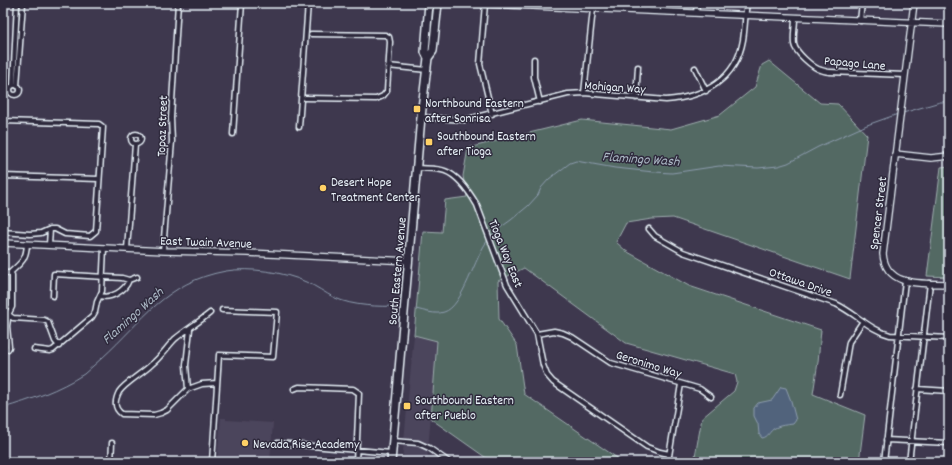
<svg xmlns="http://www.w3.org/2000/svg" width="952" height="465" font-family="Dekko,sans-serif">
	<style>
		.built { fill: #4c455c }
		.green { fill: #536964; stroke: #9eadae }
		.water { fill: #51647c; stroke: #8d9cae }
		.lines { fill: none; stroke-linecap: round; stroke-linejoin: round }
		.stream { stroke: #8d9cae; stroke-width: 1 }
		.minor-casing { stroke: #e8f1f8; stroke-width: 7 }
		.tertiary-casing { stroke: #e8f1f8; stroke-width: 8 }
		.primary-casing { stroke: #e8f1f8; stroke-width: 10 }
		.minor { stroke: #2f2a3d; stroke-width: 4 }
		.tertiary { stroke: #2f2a3d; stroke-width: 5.5 }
		.primary { stroke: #2f2a3d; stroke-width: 7 }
		.poi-dot { fill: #ffd166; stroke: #2f2a3d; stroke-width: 1.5 }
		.labels { text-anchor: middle; stroke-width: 3; stroke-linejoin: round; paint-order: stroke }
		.street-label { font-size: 13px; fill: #e8f1f8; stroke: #2f2a3d }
		.poi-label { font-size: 13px; fill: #e8f1f8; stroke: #2f2a3d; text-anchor: start }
		.water-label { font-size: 14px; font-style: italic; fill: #acb9c6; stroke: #2f2a3d }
	</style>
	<rect width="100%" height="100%" fill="#3e384e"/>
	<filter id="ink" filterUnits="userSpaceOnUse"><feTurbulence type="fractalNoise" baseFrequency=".025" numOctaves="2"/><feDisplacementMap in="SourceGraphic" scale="8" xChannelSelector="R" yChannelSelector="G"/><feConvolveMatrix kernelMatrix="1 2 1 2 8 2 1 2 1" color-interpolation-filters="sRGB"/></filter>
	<g filter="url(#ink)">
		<!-- built -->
		<path class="built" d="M414,335L437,341L427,462H402Z
			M221,418H226V420L273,423L270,462H217Z"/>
		<!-- green -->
		<path class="green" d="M769,61L820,103L838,104L867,135L850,279L673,218L652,219L626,223L616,242L626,251L689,286L821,330L818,362L813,394L865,415L859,462H694L702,418L734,391L737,382L735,374L626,343L524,268L498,281L499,319L517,345L524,394L623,462H492L431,419L437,341L414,335L423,231L442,232L445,200L467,197L463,176L468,148L582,120L671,129L720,115L755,87L762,65Z
			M949,166V277L927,276L941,167Z"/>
		<!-- water -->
		<path class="water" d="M781,387L786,388L791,401L796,420L793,424C787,425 780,425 775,428C769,431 769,437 762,438L759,434L758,424L754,416V408L758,403L772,400Z"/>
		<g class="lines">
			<!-- stream -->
			<path class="stream" d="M903,113L940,102H949
				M491,236L497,230L511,220L528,206L538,195L541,188L549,179L570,163L576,161L615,168L654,172L672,173L719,166L758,168L778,166L788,163L818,147L867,125L898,114
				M416,309C425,311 435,315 444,312C463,307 475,255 488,240
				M3,408C31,400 59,390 84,374C90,369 96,363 102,358C144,320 165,282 226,271C249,267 285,272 306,282C316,286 325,293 335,298C353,306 379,307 398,306"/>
			<defs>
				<path id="minor" d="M485,4L480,64L492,114
					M603,9V3
					M647,11L648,3
					M696,13L697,3
					M795,18C795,26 793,35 794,44C795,52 813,68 821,70C824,71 827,72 830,72L905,75
					M860,21L862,3
					M534,59V77L540,102
					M388,66L427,70
					M695,68L706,91
					M10 90a5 5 0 1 1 10 0a5 5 0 1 1-10 0Z
					M13,85L17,3
					M17,86L23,3
					M584,93L593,9
					M305,98L376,99L383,96L387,91L390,42L389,37L385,35L311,34
					M636,98L638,67
					M421,117L464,120L568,94L584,93L666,100C704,97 736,80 743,40C745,28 745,15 747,3
					M3,121L99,124L103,127L96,231L90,236L65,234L55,229H50L41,233L30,234L3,232
					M299,127L308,3
					M131 139a5 5 0 1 1 10 0a5 5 0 1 1-10 0Z
					M233,134L242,3
					M417,168C426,169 437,168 445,171C459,176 470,193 477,205L507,285L537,334L543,365L547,375L553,382L647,447L660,452L669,454
					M3,176L99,179
					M649,229L655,236L683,252L836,304C855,313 870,330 890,335L949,338
					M49,245L50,229
					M127,249L135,144
					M163,250L172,141L171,118L178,3
					M3,273H10C21,262 26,261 27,244
					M53,296L54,274L122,278L129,280L137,277
					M100,296C111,299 125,291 129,280
					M3,311L13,318L44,320L48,322L55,341L59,346
					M210,313C199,322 186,330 175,339C167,347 161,357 152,364C143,373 125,383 119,392C115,400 113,408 122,414L154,415L161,413L167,410L188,389L202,384L217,383
					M537,334L554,331L563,333L572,337L611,363L700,389L711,397
					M34,349L50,351L53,350L92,317L95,312L97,302L102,291L104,248
					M3,350L8,349L9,347L7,326L9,313L12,307V275L10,273
					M188,389L186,365L190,329
					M294,389L299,387L353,389L359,393L356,462
					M917,389L949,391
					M840,395L849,342L863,321
					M3,430V428
					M886,440L949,443
					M393,441L418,443L429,448L449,462
					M278,443L391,453
					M111,462L112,443
					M212,462L219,355L273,357L277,312L222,310
					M668,462L681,384
					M884,462L905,281
					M909,462L930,283"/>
				<path id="tertiary" d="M463,3L949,24
					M914,3L883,254C886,288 923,283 949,284
					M895,154L931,158L949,156
					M3,243L165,251L248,253L409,261"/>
				<path id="primary" d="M428,58L425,52L429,3
					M391,462L421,117L428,58L433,51L438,3"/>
			</defs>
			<!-- minor casing -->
			<use href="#minor" class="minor-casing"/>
			<!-- tertiary casing -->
			<use href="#tertiary" class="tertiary-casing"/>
			<!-- primary casing -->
			<use href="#primary" class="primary-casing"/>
			<!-- minor -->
			<use href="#minor" class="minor"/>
			<!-- tertiary -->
			<use href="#tertiary" class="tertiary"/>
			<!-- primary -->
			<use href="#primary" class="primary"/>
		</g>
	</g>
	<!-- markers -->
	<g class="poi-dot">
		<rect x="413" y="105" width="8" height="8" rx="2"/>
		<rect x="425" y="138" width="8" height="8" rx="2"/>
		<circle cx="323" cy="188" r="4"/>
		<rect x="403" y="402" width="8" height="8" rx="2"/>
		<circle cx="245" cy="443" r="4"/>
	</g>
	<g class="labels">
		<!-- street labels -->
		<g class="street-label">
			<text transform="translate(855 62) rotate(5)" y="5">Papago Lane</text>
			<text transform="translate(615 86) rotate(4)" y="5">Mohigan Way</text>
			<text transform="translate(161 126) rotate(-88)" y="5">Topaz Street</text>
			<text transform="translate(877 213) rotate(-83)" y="5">Spencer Street</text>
			<text transform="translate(206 241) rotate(2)" y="5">East Twain Avenue</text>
			<text transform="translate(507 253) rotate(68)" y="5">Tioga Way East</text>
			<text transform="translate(396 271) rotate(-85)" y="5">South Eastern Avenue</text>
			<text transform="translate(801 281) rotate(19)" y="5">Ottawa Drive</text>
			<text transform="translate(649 363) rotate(17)" y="5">Geronimo Way</text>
		</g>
		<!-- poi labels -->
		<g class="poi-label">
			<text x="425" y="107">Northbound Eastern<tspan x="425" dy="15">after Sonrisa</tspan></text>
			<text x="437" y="140">Southbound Eastern<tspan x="437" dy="15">after Tioga</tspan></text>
			<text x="331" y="186">Desert Hope<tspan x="331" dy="15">Treatment Center</tspan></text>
			<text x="415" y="404">Southbound Eastern<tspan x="415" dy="15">after Pueblo</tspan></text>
			<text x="253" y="448">Nevada Rise Academy</text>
		</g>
		<!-- water labels -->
		<g class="water-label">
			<text transform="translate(641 158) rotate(4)" y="5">Flamingo Wash</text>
			<text transform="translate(132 315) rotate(-42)" y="5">Flamingo Wash</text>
		</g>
	</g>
	<!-- margin -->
	<rect width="952" height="465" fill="none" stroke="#2f2a3d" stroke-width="16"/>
	<rect x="8" y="8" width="936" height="449" fill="none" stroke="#e8f1f8" stroke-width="1.5" filter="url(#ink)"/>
</svg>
